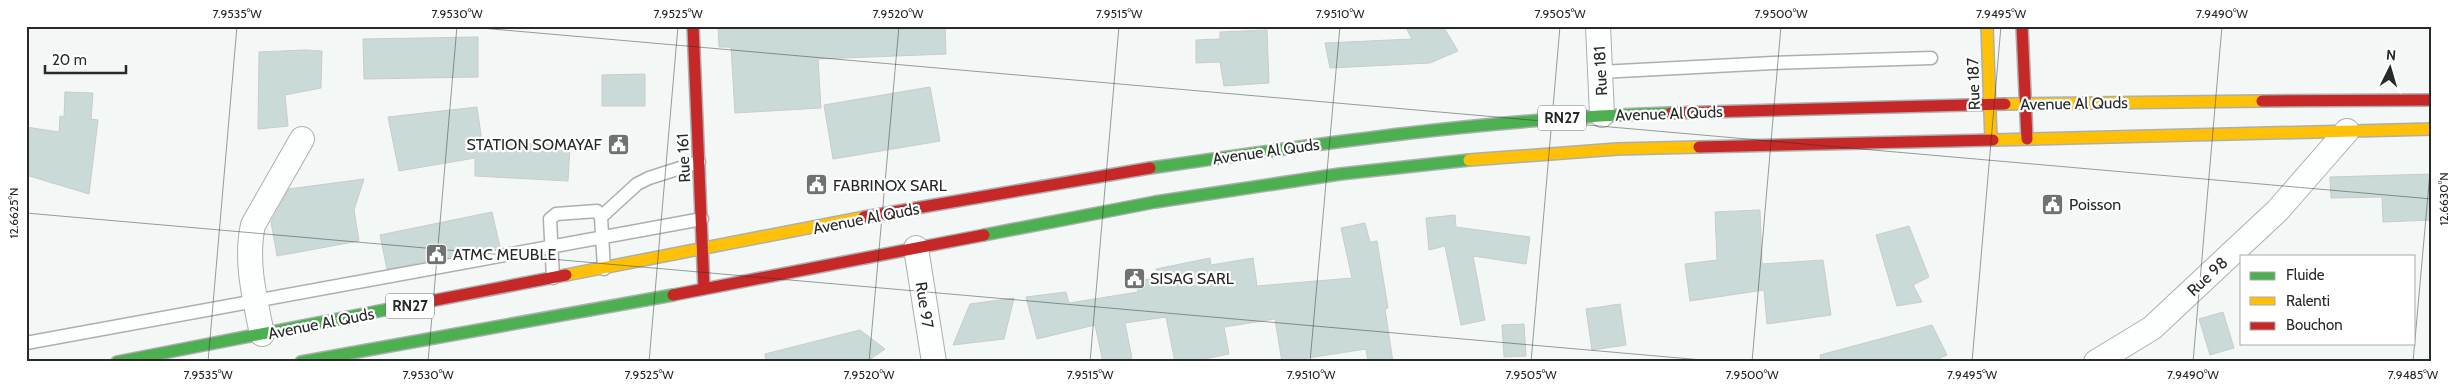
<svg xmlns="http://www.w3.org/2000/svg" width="2458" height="388" font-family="Cabin,sans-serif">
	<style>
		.building { fill: #cadad9; stroke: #c9cccb }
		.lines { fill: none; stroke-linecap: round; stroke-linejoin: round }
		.lane-casing { stroke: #acafae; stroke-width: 15 }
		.street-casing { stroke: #acafae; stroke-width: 26 }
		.fast-casing { stroke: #acafae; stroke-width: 14 }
		.slow-casing { stroke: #acafae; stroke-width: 14 }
		.jam-casing { stroke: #acafae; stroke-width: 14 }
		.lane { stroke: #fdfefe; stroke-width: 12 }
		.street { stroke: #fdfefe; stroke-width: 24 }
		.fast { stroke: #4caf50; stroke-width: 11 }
		.slow { stroke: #ffc107; stroke-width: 11 }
		.jam { stroke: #c62828; stroke-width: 11 }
		.ticks { fill: none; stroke: #282a2a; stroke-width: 1; stroke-opacity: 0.45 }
		.labels { text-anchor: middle; stroke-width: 4.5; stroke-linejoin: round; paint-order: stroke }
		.shield { fill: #fff; stroke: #686a6a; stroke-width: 1 }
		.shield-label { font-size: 15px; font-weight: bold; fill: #282a2a }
		.street-label { font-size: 16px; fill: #282a2a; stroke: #fff }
		.poi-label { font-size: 16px; fill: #282a2a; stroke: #fff; text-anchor: start }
		.neatline { fill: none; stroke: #282a2a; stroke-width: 2 }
		.ticks-label { font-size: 12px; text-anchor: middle; fill: #282a2a }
	</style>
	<rect width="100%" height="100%" fill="#f3f7f6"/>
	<!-- building -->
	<path class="building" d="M718,26H945L946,54L818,59L821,108L735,113L731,47H719Z
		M1405,26H1443L1458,51L1430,63L1330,68L1325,43L1412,39Z
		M1267,30L1269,83L1224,86L1220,62L1196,63V40L1220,39V32Z
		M478,37V77L364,79L363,39Z
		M305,50L322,51L321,88L285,95L288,126L258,129L259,52Z
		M645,74V106H602V75Z
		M930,87L940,141L833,159L824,105Z
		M65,92L93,93L91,119L98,120L89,194L26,175V127L59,132L60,116L64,117Z
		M477,107L482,141L570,146L568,181L475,176V158L399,171L388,117Z
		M2432,174V220L2383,222L2382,197L2331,198L2330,177Z
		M364,179L354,210L359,241L277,256L271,222L289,189Z
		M1760,210L1762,264L1823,260L1831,315L1767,324L1764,290L1690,301L1685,264L1717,260L1715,212Z
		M492,212L500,247L387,269L380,235Z
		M1455,215L1456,227L1530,237L1526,264L1473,256L1485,320L1461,325L1445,246L1429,250L1426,218Z
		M1365,223L1370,242L1377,241L1388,308L1385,309L1393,362H1368L1366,349L1282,362L1275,319L1224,327L1229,354L1189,362H1175L1166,317L1125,323L1132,358L1114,362H1103L1095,325L1037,339L1026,297L1066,292L1069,303L1138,292L1136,281L1158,278L1156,269L1210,258L1211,265L1253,258L1257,286L1352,278L1341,228Z
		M1909,226L1929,277L1913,285L1922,302L1897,306L1876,235Z
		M1014,298L1004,339L953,345L970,304Z
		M1620,304L1626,345L1592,350L1586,309Z
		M2223,312L2234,348L2210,355L2199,319Z
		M1524,324L1526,356L1504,357L1502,325Z
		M1932,325L1947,355L1932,362H1821L1820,355Z
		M860,330L885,349L866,362H766L765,354Z"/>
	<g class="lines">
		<defs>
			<path id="lane" d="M1600,72L1773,63L1931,58
				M601,217L637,184L649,178L699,162
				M553,278L550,219L556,214L597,211L601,217L604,269
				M26,343L702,219"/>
			<path id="street" d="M1598,26L1602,115
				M916,248L934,362
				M262,334C255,299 245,261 253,225L302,139
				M2096,362L2152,328L2278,210L2347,131"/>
			<path id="fast" d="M1150,168C1323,143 1496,118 1671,113
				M984,235L1155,202L1340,174L1469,160
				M117,362L410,305
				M301,362L673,295"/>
			<path id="slow" d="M1987,26L1991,140
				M2005,104L2262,101
				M1993,140L2432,129
				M1469,160L1617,149L1699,147
				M566,275L864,217"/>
			<path id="jam" d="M693,26L704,289
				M2022,26L2027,139
				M2262,101L2432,100
				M1671,113L2005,104
				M1699,147L1993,140
				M864,217L1150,168
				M673,295L984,235
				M410,305L566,275"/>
		</defs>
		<!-- lane casing -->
		<use href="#lane" class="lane-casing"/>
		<!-- street casing -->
		<use href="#street" class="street-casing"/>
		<!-- fast casing -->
		<use href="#fast" class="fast-casing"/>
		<!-- slow casing -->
		<use href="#slow" class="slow-casing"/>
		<!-- jam casing -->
		<use href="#jam" class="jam-casing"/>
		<!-- lane -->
		<use href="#lane" class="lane"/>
		<!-- street -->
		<use href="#street" class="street"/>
		<!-- fast -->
		<use href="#fast" class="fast"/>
		<!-- slow -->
		<use href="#slow" class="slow"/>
		<!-- jam -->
		<use href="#jam" class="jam"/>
	</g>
	<!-- ticks -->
	<path class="ticks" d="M458,26L2432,199M26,213L1725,362M208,362L237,26M428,362L457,26M649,362L678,26M869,362L899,26M1090,362L1119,26M1310,362L1340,26M1531,362L1560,26M1752,362L1781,26M1972,362L2001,26M2193,362L2222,26M2413,362L2432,150"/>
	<!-- icons -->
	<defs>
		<symbol id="civic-square" viewBox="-11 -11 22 22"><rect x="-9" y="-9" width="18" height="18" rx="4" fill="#6f7271" stroke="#fff"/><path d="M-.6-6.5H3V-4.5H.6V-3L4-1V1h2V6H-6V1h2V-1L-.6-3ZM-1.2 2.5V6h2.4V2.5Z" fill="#fff"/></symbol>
	</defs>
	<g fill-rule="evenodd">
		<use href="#civic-square" x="606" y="132" width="25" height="25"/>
		<use href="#civic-square" x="804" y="172" width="25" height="25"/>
		<use href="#civic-square" x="2040" y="192" width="25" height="25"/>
		<use href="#civic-square" x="424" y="242" width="25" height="25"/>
		<use href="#civic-square" x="1122" y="266" width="25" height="25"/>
	</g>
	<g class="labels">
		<!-- shield labels -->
		<g class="shield">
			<rect x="1538" y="105.5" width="48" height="25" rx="4"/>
			<rect x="386" y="293.5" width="48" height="25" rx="4"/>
		</g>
		<g class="shield-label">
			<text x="1562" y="123">RN27</text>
			<text x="410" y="311">RN27</text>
		</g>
		<!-- street labels -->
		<g class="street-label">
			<text transform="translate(1600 71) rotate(-93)" y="6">Rue 181</text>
			<text transform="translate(1973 84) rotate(-92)" y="6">Rue 187</text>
			<text transform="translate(2074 103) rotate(-1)" y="6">Avenue Al Quds</text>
			<text transform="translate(1669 113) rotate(-2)" y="6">Avenue Al Quds</text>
			<text transform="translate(1266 151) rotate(-8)" y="6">Avenue Al Quds</text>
			<text transform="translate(683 158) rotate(-93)" y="6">Rue 161</text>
			<text transform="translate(866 218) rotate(-11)" y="6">Avenue Al Quds</text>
			<text transform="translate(2207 276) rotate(-43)" y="6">Rue 98</text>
			<text transform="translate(925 305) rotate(81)" y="6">Rue 97</text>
			<text transform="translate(321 323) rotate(-11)" y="6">Avenue Al Quds</text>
		</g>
		<!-- poi labels -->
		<g class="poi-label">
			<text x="602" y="150" text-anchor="end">STATION SOMAYAF</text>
			<text x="833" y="191">FABRINOX SARL</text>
			<text x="2069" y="210">Poisson</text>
			<text x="453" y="260">ATMC MEUBLE</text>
			<text x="1150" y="284">SISAG SARL</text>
		</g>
	</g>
	<!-- border -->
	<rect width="2458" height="388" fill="none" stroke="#ffffff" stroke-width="55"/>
	<!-- legend -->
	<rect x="2240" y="255" width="175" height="90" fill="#ffffff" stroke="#a9aaaa"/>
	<rect x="2250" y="272" width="25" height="8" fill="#4caf50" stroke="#a9aaaa"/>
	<text x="2286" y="280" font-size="15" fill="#282a2a">Fluide</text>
	<rect x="2250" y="297" width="25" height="8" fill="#ffc107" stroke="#a9aaaa"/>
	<text x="2286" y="306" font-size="15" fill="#282a2a">Ralenti</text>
	<rect x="2250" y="322" width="25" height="8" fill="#c62828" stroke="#a9aaaa"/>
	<text x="2286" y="330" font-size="15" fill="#282a2a">Bouchon</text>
	<!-- north arrow -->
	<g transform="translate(2390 68) rotate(5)" stroke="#ffffff" stroke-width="4" paint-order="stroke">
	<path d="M0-4L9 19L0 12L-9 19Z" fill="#282a2a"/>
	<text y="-8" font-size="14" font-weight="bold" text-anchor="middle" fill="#282a2a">N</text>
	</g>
	<!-- scale -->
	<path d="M45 65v8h81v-8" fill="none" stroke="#282a2a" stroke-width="2.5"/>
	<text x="52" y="65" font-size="15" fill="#282a2a" stroke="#ffffff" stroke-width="4" paint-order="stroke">20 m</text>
	<rect x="28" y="28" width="2402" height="332" class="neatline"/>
	<g class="ticks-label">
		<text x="237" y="18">7.9535°W</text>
		<text x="457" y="18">7.9530°W</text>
		<text x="678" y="18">7.9525°W</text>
		<text x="898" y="18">7.9520°W</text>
		<text x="1119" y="18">7.9515°W</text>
		<text x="1340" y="18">7.9510°W</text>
		<text x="1560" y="18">7.9505°W</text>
		<text x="1781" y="18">7.9500°W</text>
		<text x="2001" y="18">7.9495°W</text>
		<text x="2222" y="18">7.9490°W</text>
		<text transform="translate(2444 199) rotate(-90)" y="4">12.6630°N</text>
		<text transform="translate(14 213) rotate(-90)" y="4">12.6625°N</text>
		<text x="208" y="379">7.9535°W</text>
		<text x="428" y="379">7.9530°W</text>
		<text x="649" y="379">7.9525°W</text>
		<text x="869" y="379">7.9520°W</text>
		<text x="1090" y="379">7.9515°W</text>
		<text x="1311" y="379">7.9510°W</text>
		<text x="1531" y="379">7.9505°W</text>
		<text x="1752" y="379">7.9500°W</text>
		<text x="1972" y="379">7.9495°W</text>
		<text x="2193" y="379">7.9490°W</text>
		<text x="2413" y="379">7.9485°W</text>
	</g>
</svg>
